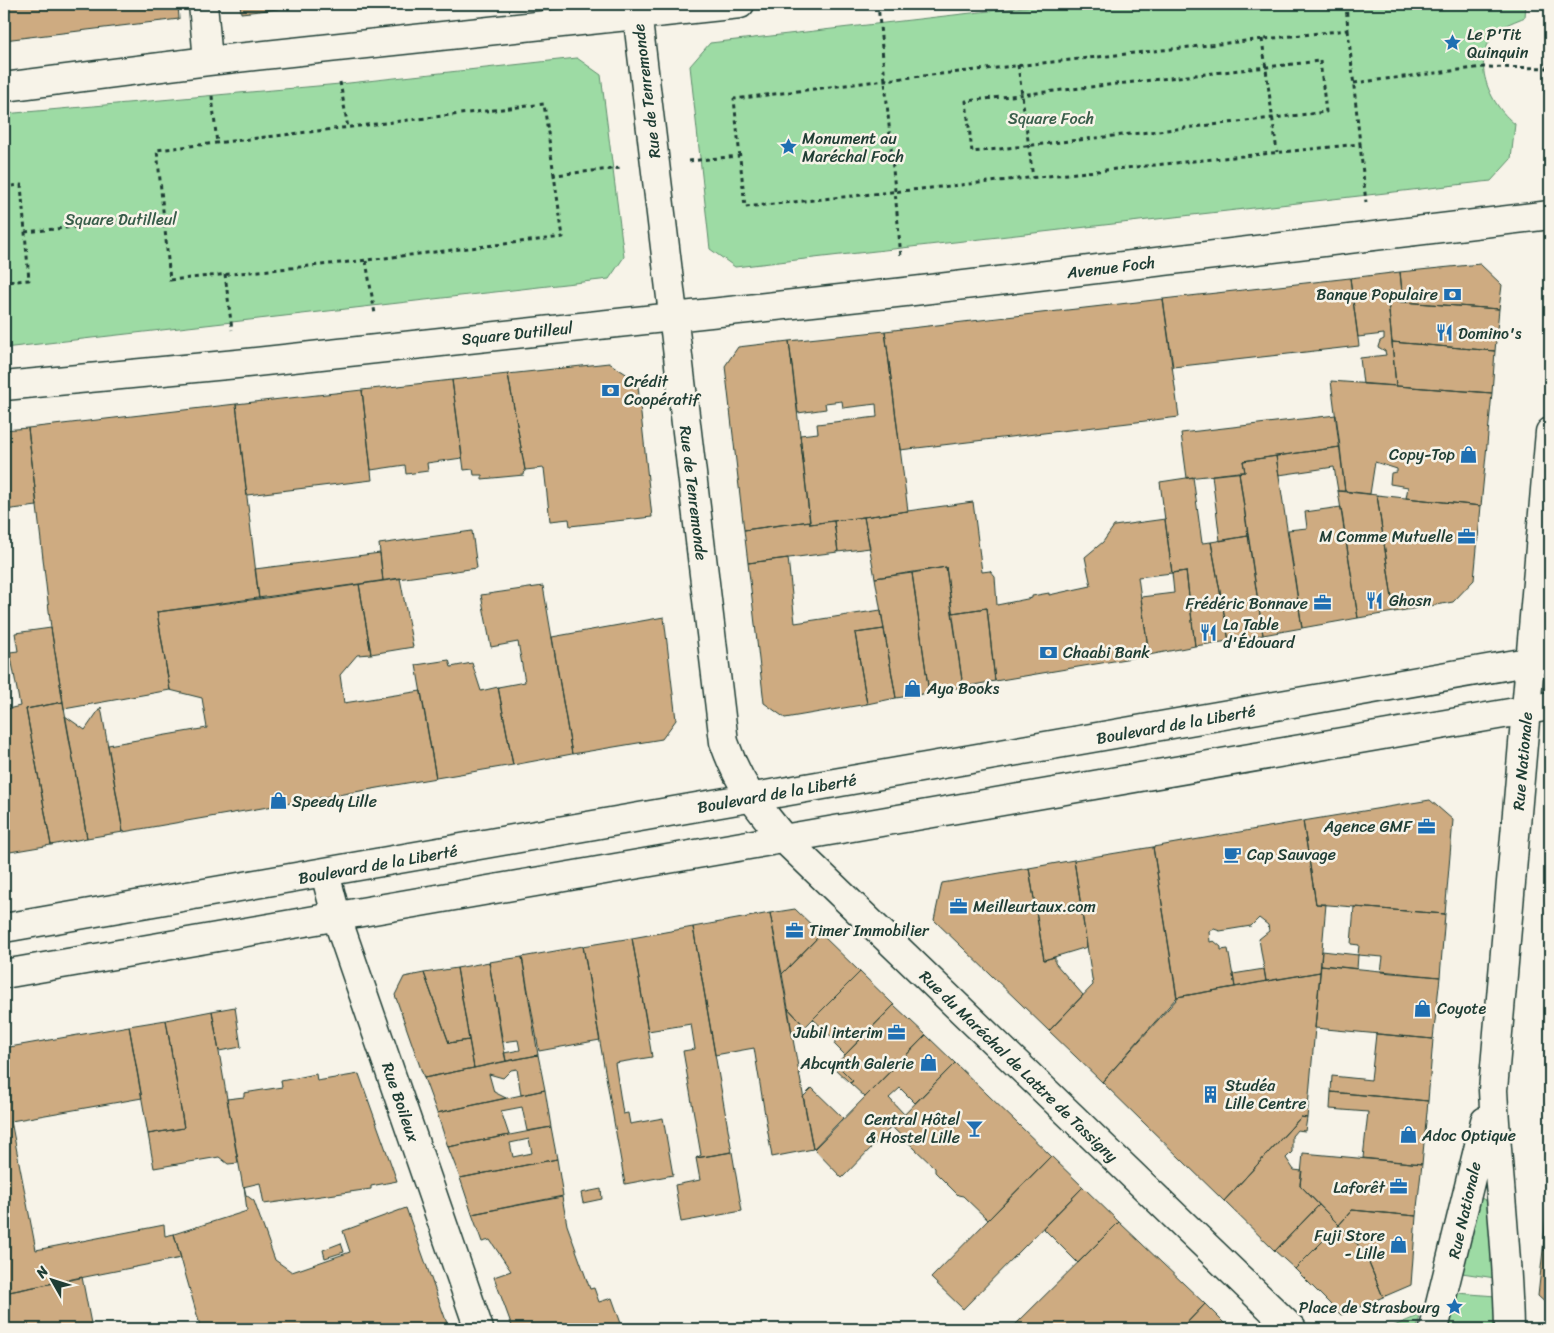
<svg xmlns="http://www.w3.org/2000/svg" width="1554" height="1333" font-family="Sriracha,sans-serif">
	<style>
		.green { fill: #9ddba4; stroke: #5e8c6c }
		.building { fill: #ceab81; stroke: #1f3d34; fill-rule: evenodd }
		.lines { fill: none; stroke-linecap: round; stroke-linejoin: round }
		.minor-casing { stroke: #1f3d34; stroke-width: 31 }
		.tertiary-casing { stroke: #1f3d34; stroke-width: 31 }
		.secondary-casing { stroke: #1f3d34; stroke-width: 31 }
		.path { stroke: #1f3d34; stroke-width: 3; stroke-dasharray: 4 4; stroke-linecap: butt }
		.minor { stroke: #f7f3e8; stroke-width: 28 }
		.tertiary { stroke: #f7f3e8; stroke-width: 28 }
		.secondary { stroke: #f7f3e8; stroke-width: 28 }
		.labels { text-anchor: middle; stroke-width: 5; stroke-linejoin: round; paint-order: stroke }
		.poi-label { font-size: 16px; fill: #1f3d34; stroke: #f7f3e8; text-anchor: start }
		.street-label { font-size: 16px; fill: #1f3d34; stroke: #f7f3e8 }
		.park-label { font-size: 16px; fill: #385d4a; stroke: #f7f3e8 }
	</style>
	<rect width="100%" height="100%" fill="#f7f3e8"/>
	<filter id="ink" filterUnits="userSpaceOnUse"><feTurbulence type="fractalNoise" baseFrequency=".02" numOctaves="2"/><feDisplacementMap in="SourceGraphic" scale="10" xChannelSelector="R" yChannelSelector="G"/><feConvolveMatrix kernelMatrix="1 2 1 2 8 2 1 2 1" color-interpolation-filters="sRGB"/></filter>
	<g filter="url(#ink)">
		<!-- green -->
		<path class="green" d="M1050,4H1526L1525,17C1516,21 1505,24 1497,32C1469,59 1489,104 1515,124L1511,159L1491,181L735,267L710,249L690,66L710,43Z
			M577,58L601,75L624,257L609,279L4,348V114L340,84Z
			M1481,1198L1489,1202L1495,1278L1462,1273L1476,1204Z
			M1457,1293L1496,1296L1497,1329H1449Z
			M1420,1315L1417,1329H1387Z"/>
		<!-- building -->
		<path class="building" d="M4,4H178L179,19L4,40Z
			M240,4H325L241,13Z
			M1480,264L1502,285L1499,309L1403,302L1400,272Z
			M1400,272L1403,302L1388,301L1396,386L1363,384L1360,358L1386,355L1385,351L1378,347L1380,341L1384,339V334L1358,337L1350,278Z
			M1350,278L1359,346L1173,367L1163,299Z
			M1163,299L1179,417L900,450L885,331Z
			M1388,301L1499,309L1495,351L1392,342Z
			M885,331L908,511L810,524L800,435L818,433L817,424L877,417L876,404L843,408L842,401L825,403L826,409L798,413L789,341Z
			M789,341L810,521L744,530L725,366L738,347Z
			M1392,342L1495,351L1492,393L1396,386Z
			M609,363L631,377L636,387L638,386L652,517L570,526L569,519L550,521L544,468L525,470L508,374Z
			M508,374L525,470L524,475L482,479V475H474L473,469L464,470L452,380Z
			M452,380L462,458L427,463L428,471L406,474L405,465L371,470L362,390Z
			M1331,381L1492,393L1481,506L1406,498L1408,487L1390,484L1391,473L1397,472V469L1375,462L1370,494L1345,491Z
			M362,390L372,480L247,495L236,404Z
			M236,404L259,599L157,612L170,690L64,709L51,628L28,428Z
			M1336,415L1340,447L1243,461L1245,472L1187,478L1181,433Z
			M28,428L37,506L4,510V430Z
			M1340,447L1345,491H1338L1334,467L1279,475L1276,456Z
			M1276,456L1302,628L1263,635L1239,472H1245L1243,461Z
			M1239,472L1248,536L1220,541L1212,475Z
			M1193,477L1202,543L1211,542L1229,641L1195,646L1186,571L1172,573L1160,482Z
			M1338,491L1377,495L1394,612L1358,618Z
			M1377,495L1481,506L1474,580L1453,602L1394,612Z
			M973,502L982,572L990,571L995,577L997,605L1032,598V596L1049,593V595L1091,586L1085,557L1103,542L1114,526L1165,519L1172,573L1138,577L1149,655L995,681L987,608L952,613L946,567L875,578L864,517Z
			M1341,507L1358,618L1302,628L1288,530L1307,528L1305,512Z
			M864,517L870,548L838,552L834,521Z
			M810,521V524L834,521L838,552L748,563L744,530Z
			M472,531L477,568L383,581L379,544Z
			M1248,536L1263,635L1229,641L1211,542Z
			M380,553L383,581L259,599L255,569Z
			M788,558L795,623L881,610L884,629L855,633L867,704L785,718L764,703L748,563Z
			M946,567L963,687L929,693L912,573Z
			M1186,571L1195,646L1149,655L1141,597L1174,593L1172,573Z
			M912,573L929,693L896,698L875,578Z
			M400,578L413,647L371,654L359,584Z
			M359,584L371,654L357,655L340,675L344,703L421,691L436,778L123,832L108,745L207,728L202,698L170,690L157,612Z
			M543,586L572,754L513,765L498,687L525,682L518,642L491,647L481,595Z
			M987,608L995,681L963,687L952,613Z
			M664,617L676,720L662,739L572,754L552,637Z
			M51,628L63,702L26,709L51,845L4,853V710L20,706L10,652L18,651L15,633Z
			M884,629L896,698L867,704L855,633Z
			M449,660L451,667L472,663L481,691L498,687L513,765L436,778L416,665Z
			M63,702L87,838L51,845L26,709Z
			M101,707L123,832L87,838L65,716L85,730Z
			M1430,800L1453,820L1445,914L1316,904L1303,821Z
			M1303,821L1316,904H1326L1320,972L1266,981L1259,939L1269,931L1268,925L1259,918L1251,926L1220,931L1214,929L1209,932L1210,942L1214,941L1221,947V950L1228,949L1235,987L1177,997L1153,847Z
			M1153,847L1177,999L1102,1082L1049,1031L1093,985L1074,860Z
			M1074,860L1087,947L1044,960L1029,868Z
			M1029,868L1044,960L1055,957V963L1083,995L1049,1031L934,920L942,883Z
			M1354,907L1445,914L1440,977L1381,972L1383,957L1358,955L1359,945L1351,944Z
			M795,909L821,934L782,974L770,913Z
			M770,913L813,1149L772,1157L754,1048L715,1055L693,927Z
			M693,927L732,1152L696,1158L701,1155L683,1051L695,1049L691,1024L648,1031L632,938Z
			M821,934L860,972L805,1027L788,1008L782,974Z
			M632,938L652,1057L615,1063L623,1114L628,1113L630,1124L663,1118L673,1175L625,1184L583,946Z
			M583,946L600,1040L539,1051L522,957Z
			M1322,951L1358,955L1357,969L1321,965Z
			M522,957L538,1055L506,1061L504,1053L520,1050L518,1040L502,1042L489,962Z
			M489,962L506,1061L474,1068L457,968Z
			M1321,965L1440,977L1433,1039L1315,1028Z
			M457,968L469,1040L449,1043L424,973Z
			M1264,969L1266,981L1235,987L1233,974Z
			M860,972L894,1005L845,1055L834,1044L836,1041L813,1019Z
			M1320,972L1307,1118L1301,1117L1224,1201L1102,1082L1177,997Z
			M424,973L449,1043L469,1040L474,1068L424,1078L395,995L404,977Z
			M894,1005L926,1035L865,1097L850,1083L853,1081L836,1064Z
			M235,1007L241,1047L219,1051L212,1011Z
			M788,1008L805,1027L793,1039Z
			M212,1011L238,1163L228,1164L219,1157L154,1168L148,1134L184,1128L166,1020Z
			M166,1020L184,1128L148,1134L129,1026Z
			M129,1026L142,1098L11,1121L36,1250L164,1225L165,1236L174,1234L181,1258L4,1293V1048Z
			M1376,1034L1433,1039L1428,1101L1331,1092L1332,1076L1371,1080Z
			M926,1035L955,1063L915,1103L900,1088L889,1098L904,1114L842,1178L814,1149Z
			M538,1055L545,1090L521,1095L517,1069L511,1070L503,1078L489,1074L494,1092L506,1098L437,1113L424,1078Z
			M955,1063L1051,1156L988,1220L963,1196L958,1195L935,1172V1168L892,1127Z
			M836,1064L853,1081L850,1083L833,1067Z
			M316,1074L317,1081L359,1074L397,1181L371,1186V1189L264,1204L260,1183L243,1187L227,1099L244,1097V1093L282,1087L281,1081Z
			M812,1088L843,1118L813,1149L803,1097Z
			M545,1090L551,1127L527,1131L522,1107L501,1111L509,1135L448,1147L437,1113Z
			M1331,1092L1428,1101L1422,1164L1363,1158L1368,1112L1330,1109Z
			M1301,1117L1307,1118L1305,1131L1297,1130L1292,1136V1152L1286,1158L1294,1170L1302,1171L1300,1185L1319,1205L1275,1251L1224,1201Z
			M551,1127L557,1159L460,1178L448,1147ZM529,1139L532,1153L513,1157L510,1143Z
			M732,1152L742,1211L681,1222L675,1185L700,1180L696,1158Z
			M1303,1153L1422,1164L1416,1216L1352,1210L1339,1225L1300,1185Z
			M1051,1156L1083,1187L963,1309L931,1278Z
			M557,1159L563,1196L472,1214L460,1178Z
			M1550,1165V1250H1543Z
			M244,1186L246,1195L254,1201L275,1260L292,1272L350,1252L343,1231L406,1208L449,1329H201L174,1234L247,1211Z
			M1083,1187L1119,1222L1078,1263L1043,1228Z
			M601,1189L602,1199L583,1203L581,1193Z
			M562,1197L567,1225L590,1289L594,1288L599,1302L612,1298L623,1329H513L494,1277L511,1271L490,1240L482,1242L472,1214Z
			M1319,1205L1339,1225L1295,1269L1275,1251Z
			M1352,1210L1416,1216L1411,1285L1383,1297L1364,1251L1339,1225Z
			M1119,1222L1205,1304L1181,1329H1011Z
			M1339,1225L1364,1251L1383,1297L1341,1315L1295,1269Z
			M341,1243L344,1252L325,1258L323,1250Z
			M1543,1250H1550V1307L1538,1296Z
			M82,1277L92,1329H4V1293Z
			M1205,1304L1230,1329H1181Z"/>
		<g class="lines">
			<defs>
				<path id="minor" d="M203,4L208,61
					M636,4L724,742C739,785 756,805 785,840L1292,1329
					M4,87L208,61L740,4
					M4,386L237,364L905,292L1550,215
					M325,873L336,915L479,1329"/>
				<path id="tertiary" d="M1434,1329L1485,1121
					M1509,1329C1508,1249 1497,1170 1493,1090L1550,432"/>
				<path id="secondary" d="M4,928L1550,658
					M4,974L1550,706"/>
			</defs>
			<!-- minor casing -->
			<use href="#minor" class="minor-casing"/>
			<!-- tertiary casing -->
			<use href="#tertiary" class="tertiary-casing"/>
			<!-- secondary casing -->
			<use href="#secondary" class="secondary-casing"/>
			<!-- path -->
			<path class="path" d="M878,4L901,257
				M1346,4L1348,30
				M1348,30L1360,144L745,207L734,99L885,80Z
				M1262,39L1277,152
				M1320,61L1326,112L972,152L966,101Z
				M1018,65L1033,178
				M340,82L348,128
				M1354,83L1484,67L1550,68
				M212,96L217,144
				M1360,144L1366,203
				M689,161L739,156
				M554,175L544,104L157,150L170,280L350,262L563,237L554,175L621,168
				M4,187L21,185L29,280L4,282
				M25,232L164,218
				M366,261L375,314
				M225,274L232,330"/>
			<!-- minor -->
			<use href="#minor" class="minor"/>
			<!-- tertiary -->
			<use href="#tertiary" class="tertiary"/>
			<!-- secondary -->
			<use href="#secondary" class="secondary"/>
		</g>
	</g>
	<!-- icons -->
	<defs>
		<symbol id="sight-bare" viewBox="-9 -9 18 18"><path d="M0-6L1.8-2.2L6-1.7L2.9 1.2L3.7 5.4L0 3.3L-3.7 5.4L-2.9 1.2L-6-1.7L-1.8-2.2Z" fill="#1f6fb2" stroke="#f7f3e8" stroke-width="2.5" paint-order="stroke"/></symbol>
		<symbol id="bank-bare" viewBox="-9 -9 18 18"><path d="M-6-4H6V4H-6ZM0-2.3a2.3 2.3 0 1 0 0 4.6a2.3 2.3 0 1 0 0-4.6Z" fill="#1f6fb2" stroke="#f7f3e8" stroke-width="2.5" paint-order="stroke"/></symbol>
		<symbol id="restaurant-bare" viewBox="-9 -9 18 18"><path d="M-5-6h1v4h1v-4h1v4h1v-4h1v5L-1.5 .5V6h-2V.5L-5-1ZM5-6V6H3V1.5H1.5Q1.5-4 5-6Z" fill="#1f6fb2" stroke="#f7f3e8" stroke-width="2.5" paint-order="stroke"/></symbol>
		<symbol id="shop-bare" viewBox="-9 -9 18 18"><path d="M-5-2.5h2.3a2.7 3.5 0 0 1 5.4 0H5L5.5 6h-11ZM-1.5-2.5h3a1.5 2.3 0 0 0-3 0Z" fill="#1f6fb2" stroke="#f7f3e8" stroke-width="2.5" paint-order="stroke"/></symbol>
		<symbol id="office-bare" viewBox="-9 -9 18 18"><path d="M-6-3h4V-5.5h4V-3h4V5H-6ZM-1-4.5V-3h2v-1.5ZM-6 0V1H6V0Z" fill="#1f6fb2" stroke="#f7f3e8" stroke-width="2.5" paint-order="stroke"/></symbol>
		<symbol id="cafe-bare" viewBox="-9 -9 18 18"><path d="M-5.5-4.5H6V0H3Q3 3.5 0 3.5H-2.5Q-5.5 3.5-5.5 0ZM3-3.2v2h1.7v-2ZM-6 4.5H4V6H-6Z" fill="#1f6fb2" stroke="#f7f3e8" stroke-width="2.5" paint-order="stroke"/></symbol>
		<symbol id="building-bare" viewBox="-9 -9 18 18"><path d="M-4-6H4V6H1V3H-1V6H-4ZM-2.5-4.3h1.7v1.8h-1.7ZM.8-4.3h1.7v1.8H.8ZM-2.5-1h1.7V.8h-1.7ZM.8-1h1.7V.8H.8Z" fill="#1f6fb2" stroke="#f7f3e8" stroke-width="2.5" paint-order="stroke"/></symbol>
		<symbol id="bar-bare" viewBox="-9 -9 18 18"><path d="M-6-5H6L.8 .8V4.5H3.5V6h-7V4.5H-.8V.8Z" fill="#1f6fb2" stroke="#f7f3e8" stroke-width="2.5" paint-order="stroke"/></symbol>
	</defs>
	<g fill-rule="evenodd">
		<use href="#sight-bare" x="1440" y="30" width="25" height="25"/>
		<use href="#sight-bare" x="776" y="134" width="25" height="25"/>
		<use href="#bank-bare" x="1440" y="282" width="25" height="25"/>
		<use href="#restaurant-bare" x="1432" y="320" width="25" height="25"/>
		<use href="#bank-bare" x="598" y="378" width="25" height="25"/>
		<use href="#shop-bare" x="1456" y="442" width="25" height="25"/>
		<use href="#office-bare" x="1454" y="524" width="25" height="25"/>
		<use href="#restaurant-bare" x="1362" y="588" width="25" height="25"/>
		<use href="#office-bare" x="1310" y="590" width="25" height="25"/>
		<use href="#restaurant-bare" x="1196" y="620" width="25" height="25"/>
		<use href="#bank-bare" x="1036" y="640" width="25" height="25"/>
		<use href="#shop-bare" x="900" y="676" width="25" height="25"/>
		<use href="#shop-bare" x="266" y="788" width="25" height="25"/>
		<use href="#office-bare" x="1414" y="814" width="25" height="25"/>
		<use href="#cafe-bare" x="1220" y="842" width="25" height="25"/>
		<use href="#office-bare" x="946" y="894" width="25" height="25"/>
		<use href="#office-bare" x="782" y="918" width="25" height="25"/>
		<use href="#shop-bare" x="1410" y="996" width="25" height="25"/>
		<use href="#office-bare" x="884" y="1020" width="25" height="25"/>
		<use href="#shop-bare" x="916" y="1050" width="25" height="25"/>
		<use href="#building-bare" x="1198" y="1082" width="25" height="25"/>
		<use href="#bar-bare" x="962" y="1116" width="25" height="25"/>
		<use href="#shop-bare" x="1396" y="1122" width="25" height="25"/>
		<use href="#office-bare" x="1386" y="1174" width="25" height="25"/>
		<use href="#shop-bare" x="1386" y="1232" width="25" height="25"/>
		<use href="#sight-bare" x="1442" y="1294" width="25" height="25"/>
	</g>
	<g class="labels">
		<!-- poi labels -->
		<g class="poi-label">
			<text x="1467" y="40">Le P'Tit<tspan x="1467" dy="18">Quinquin</tspan></text>
			<text x="802" y="144">Monument au<tspan x="802" dy="18">Maréchal Foch</tspan></text>
			<text x="1438" y="300" text-anchor="end">Banque Populaire</text>
			<text x="1458" y="339">Domino's</text>
			<text x="624" y="387">Crédit<tspan x="624" dy="18">Coopératif</tspan></text>
			<text x="1455" y="460" text-anchor="end">Copy-Top</text>
			<text x="1453" y="542" text-anchor="end">M Comme Mutuelle</text>
			<text x="1389" y="606">Ghosn</text>
			<text x="1308" y="609" text-anchor="end">Frédéric Bonnave</text>
			<text x="1223" y="630">La Table<tspan x="1223" dy="18">d'Édouard</tspan></text>
			<text x="1063" y="658">Chaabi Bank</text>
			<text x="927" y="694">Aya Books</text>
			<text x="292" y="807">Speedy Lille</text>
			<text x="1412" y="832" text-anchor="end">Agence GMF</text>
			<text x="1247" y="860">Cap Sauvage</text>
			<text x="973" y="912">Meilleurtaux.com</text>
			<text x="809" y="936">Timer Immobilier</text>
			<text x="1437" y="1014">Coyote</text>
			<text x="883" y="1038" text-anchor="end">Jubil interim</text>
			<text x="914" y="1069" text-anchor="end">Abcynth Galerie</text>
			<text x="1225" y="1091">Studéa<tspan x="1225" dy="18">Lille Centre</tspan></text>
			<text x="960" y="1125" text-anchor="end">Central Hôtel<tspan x="960" dy="18">&amp; Hostel Lille</tspan></text>
			<text x="1422" y="1141">Adoc Optique</text>
			<text x="1385" y="1193" text-anchor="end">Laforêt</text>
			<text x="1385" y="1241" text-anchor="end">Fuji Store<tspan x="1385" dy="18">- Lille</tspan></text>
			<text x="1440" y="1313" text-anchor="end">Place de Strasbourg</text>
		</g>
		<!-- street labels -->
		<g class="street-label">
			<text transform="translate(646 91) rotate(-97)" y="6">Rue de Tenremonde</text>
			<text transform="translate(1111 267) rotate(-7)" y="6">Avenue Foch</text>
			<text transform="translate(517 333) rotate(-6)" y="6">Square Dutilleul</text>
			<text transform="translate(694 493) rotate(83)" y="6">Rue de Tenremonde</text>
			<text transform="translate(1176 724) rotate(-10)" y="6">Boulevard de la Liberté</text>
			<text transform="translate(1522 761) rotate(-85)" y="6">Rue Nationale</text>
			<text transform="translate(777 793) rotate(-10)" y="6">Boulevard de la Liberté</text>
			<text transform="translate(378 864) rotate(-10)" y="6">Boulevard de la Liberté</text>
			<text transform="translate(1019 1066) rotate(44)" y="6">Rue du Maréchal de Lattre de Tassigny</text>
			<text transform="translate(401 1102) rotate(71)" y="6">Rue Boileux</text>
			<text transform="translate(1464 1210) rotate(-77)" y="6">Rue Nationale</text>
		</g>
		<!-- park labels -->
		<g class="park-label">
			<text x="1051" y="124">Square Foch</text>
			<text x="121" y="225">Square Dutilleul</text>
		</g>
	</g>
	<!-- margin -->
	<rect width="1554" height="1333" fill="none" stroke="#f7f3e8" stroke-width="20"/>
	<rect x="10" y="10" width="1534" height="1313" fill="none" stroke="#1f3d34" stroke-width="2" filter="url(#ink)"/>
	<!-- north arrow -->
	<g transform="translate(52 1280) rotate(309)" stroke="#f7f3e8" stroke-width="4" paint-order="stroke">
	<path d="M0-4L9 19L0 12L-9 19Z" fill="#1f3d34"/>
	<text y="-8" font-size="14" font-weight="bold" text-anchor="middle" fill="#1f3d34">N</text>
	</g>
</svg>
